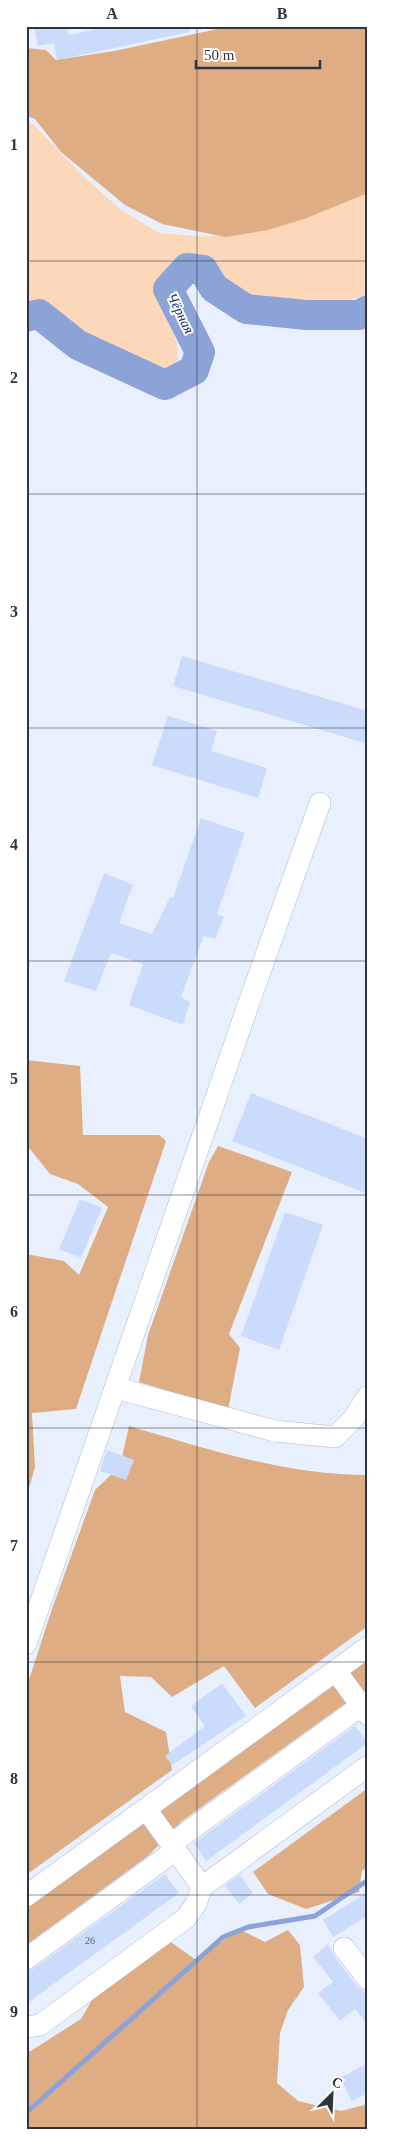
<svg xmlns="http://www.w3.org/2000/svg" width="394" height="2156" font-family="Georgia,serif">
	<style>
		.green { fill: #fdd7ba }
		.forest { fill: #dfad84 }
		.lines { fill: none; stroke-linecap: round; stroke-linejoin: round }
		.stream { stroke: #8ba3d7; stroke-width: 5 }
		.river { stroke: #8ba3d7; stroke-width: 30 }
		.building { fill: #cbdbfc }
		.minor-casing { stroke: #a9b9d8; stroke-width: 22 }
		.minor { stroke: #fff; stroke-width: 21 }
		.grid { fill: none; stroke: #2e3440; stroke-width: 1; stroke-opacity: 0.55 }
		.labels { text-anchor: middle; stroke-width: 4; stroke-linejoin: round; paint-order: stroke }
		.number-label { font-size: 10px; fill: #555e6f }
		.water-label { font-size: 14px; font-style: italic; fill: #122a66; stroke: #fff }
		.neatline { fill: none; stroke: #2e3440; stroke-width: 2 }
		.grid-label { font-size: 16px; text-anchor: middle; font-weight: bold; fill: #2e3440 }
	</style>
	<rect width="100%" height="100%" fill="#e9f0fd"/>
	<!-- green -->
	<path class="green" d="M26,121L34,125L79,172L121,210L159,233L209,237L298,219L368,193V292L359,297L330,305L305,306L250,301L234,290L218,275L184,257L170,267L161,290L177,344L178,362L168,375L146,371L116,353L86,343L72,334L52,312L26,306Z"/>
	<!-- forest -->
	<path class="forest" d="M232,26H368V193L304,219L268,230L226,237L162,224L125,205L61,152L35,119L26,116V48L46,50L56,60L114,51Z
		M26,1060L80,1066L83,1135H159L166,1141L76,1409L32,1413L35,1467L26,1499V1254L64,1261L79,1275L108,1207L78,1184L50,1174L26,1144Z
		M218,1146L292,1172L229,1334L240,1348L228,1410L139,1382L148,1335L209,1162Z
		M129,1426C207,1449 286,1475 368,1475V1626L255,1708L224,1666L172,1697L151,1677L120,1676L125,1712L166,1732L172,1770L26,1875V1689L52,1609L95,1490L120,1466Z
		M368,1660V1693L343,1705L182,1821L148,1856L26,1945V1909Z
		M368,1788V1869L362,1870L359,1892L306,1909L268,1894L253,1872Z
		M239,1929L265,1942L288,1930L300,1945L304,1987L288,2010L280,2033L277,2083L298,2101L341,2111L368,2104V2130H26V2054L81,2019L96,1993L168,1940L196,1960Z"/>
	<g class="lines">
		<!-- stream -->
		<path class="stream" d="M26,2113L223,1937L248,1927L315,1916L368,1880"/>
		<!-- river -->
		<path class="river" d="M26,317L39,314L78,345L165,385L194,370L200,352L168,289L187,268L203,270L214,288L246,309L306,315H359L368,310"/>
	</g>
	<!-- building -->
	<path class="building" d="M34,26H67L69,35L111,26H189L190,32L57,60L54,43L38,46Z
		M182,656L368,711V744L173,686Z
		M168,716L217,731L211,751L267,768L258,798L152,765Z
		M201,818L245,833L217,914L224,917L215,939L204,936L181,997L190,1002L183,1025L129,1005L143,964L111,953L96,991L64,981L104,873L133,885L119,923L152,934L170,897L173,898Z
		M251,1093L368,1139V1194L232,1141Z
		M80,1199L102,1208L81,1258L59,1249Z
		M285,1212L323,1225L279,1350L241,1336Z
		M107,1450L134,1460L126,1480L100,1471Z
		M222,1683L246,1716L172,1765L165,1756L205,1726L191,1706Z
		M355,1726L368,1743L206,1861L194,1843Z
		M165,1874L179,1893L26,2004V1971L33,1969Z
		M240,1875L253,1893L239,1904L225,1885Z
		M368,1892V1915L333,1937L323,1920Z
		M328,1944L334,1956L358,1987L368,1993V2025L355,2009L340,2021L318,1993L333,1982L313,1957Z
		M368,2063V2093L352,2101L340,2078Z"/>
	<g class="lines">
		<defs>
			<path id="minor" d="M116,1388L275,1431L335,1437L353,1419L368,1396
				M26,1644L245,1014L320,803
				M336,1671L368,1715
				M146,1809L202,1887
				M171,1844L361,1706
				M26,1896L368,1647
				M344,1948L368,1979
				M26,1959L176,1850
				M26,2027L40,2025L186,1918L196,1904L202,1887L368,1766"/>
		</defs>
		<!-- minor casing -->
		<use href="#minor" class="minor-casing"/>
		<!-- minor -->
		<use href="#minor" class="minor"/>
	</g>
	<!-- grid -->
	<path class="grid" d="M197,26V2130M26,261H368M26,494H368M26,728H368M26,961H368M26,1195H368M26,1428H368M26,1662H368M26,1895H368"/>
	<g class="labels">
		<!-- number labels -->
		<g class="number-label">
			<text x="90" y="1944">26</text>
		</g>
		<!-- water labels -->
		<g class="water-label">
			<text transform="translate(181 313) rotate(64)" y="5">Чёрная</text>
		</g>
	</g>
	<!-- border -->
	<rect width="394" height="2156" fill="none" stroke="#ffffff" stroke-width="55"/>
	<!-- north arrow -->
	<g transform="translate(332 2094) rotate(24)" stroke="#ffffff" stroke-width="4" paint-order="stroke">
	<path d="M0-4L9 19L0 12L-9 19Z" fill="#2e3440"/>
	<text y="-8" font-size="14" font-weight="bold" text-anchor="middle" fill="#2e3440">С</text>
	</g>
	<!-- scale -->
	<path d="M196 60v8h124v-8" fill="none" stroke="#2e3440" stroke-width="2.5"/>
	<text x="204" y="60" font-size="15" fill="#2e3440" stroke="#ffffff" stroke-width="4" paint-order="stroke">50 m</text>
	<rect x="28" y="28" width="338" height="2100" class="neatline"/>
	<g class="grid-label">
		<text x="112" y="19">A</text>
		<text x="282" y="19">B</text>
		<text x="14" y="150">1</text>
		<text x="14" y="383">2</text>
		<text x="14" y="617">3</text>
		<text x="14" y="850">4</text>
		<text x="14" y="1084">5</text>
		<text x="14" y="1317">6</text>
		<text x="14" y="1551">7</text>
		<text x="14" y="1784">8</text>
		<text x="14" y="2017">9</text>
	</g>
</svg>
